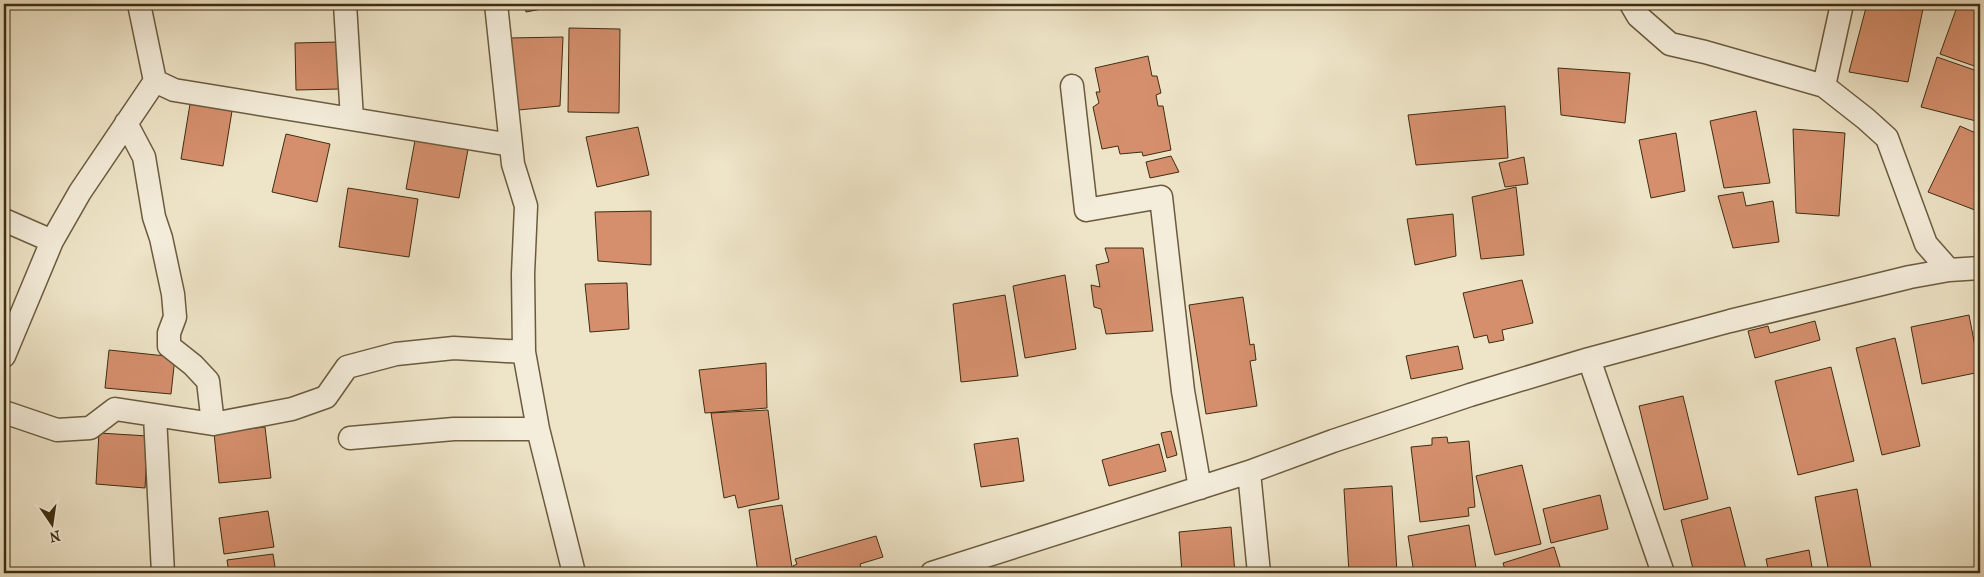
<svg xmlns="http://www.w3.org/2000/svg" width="1984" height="577" font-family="'IM FELL French Canon',serif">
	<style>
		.building { fill: #d58f6d; stroke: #3f2d11 }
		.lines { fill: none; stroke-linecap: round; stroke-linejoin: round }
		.minor-casing { stroke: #6b5b3e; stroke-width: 25 }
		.minor { stroke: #f4eddb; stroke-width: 22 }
	</style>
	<rect width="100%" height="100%" fill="#eee4c7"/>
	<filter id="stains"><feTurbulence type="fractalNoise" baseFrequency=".004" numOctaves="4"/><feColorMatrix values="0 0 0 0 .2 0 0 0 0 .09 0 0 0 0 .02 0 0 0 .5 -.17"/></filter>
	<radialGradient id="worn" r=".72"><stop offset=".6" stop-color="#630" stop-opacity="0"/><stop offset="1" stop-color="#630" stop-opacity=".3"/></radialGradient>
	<!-- building -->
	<path class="building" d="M525,4H567L526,12Z
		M1867,4H1924L1908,82L1849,72Z
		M1958,4H1980V68L1940,54Z
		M569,28L620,29L619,113L568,112Z
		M563,37L560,106L508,111L509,38Z
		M339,42L340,89L296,90L295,43Z
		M1148,56L1152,76H1157L1161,93L1156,95L1158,106H1163L1171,150L1143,156L1142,152L1120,154L1118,146L1102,149L1093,107L1099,103L1096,92H1100L1095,68Z
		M1937,57L1980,72V122L1921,107Z
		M1558,68L1630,73L1625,123L1561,115Z
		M190,104L232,111L223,166L181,159Z
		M1505,106L1508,158L1416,165L1408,115Z
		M1756,111L1770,183L1724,188L1710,121Z
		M1960,126L1980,135V212L1928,192Z
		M638,127L649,175L597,187L586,137Z
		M1793,129L1845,133L1839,216L1796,213Z
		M1676,133L1685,191L1651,198L1639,140Z
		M286,134L330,144L317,202L272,192Z
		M416,135L469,144L459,198L406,189Z
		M1171,156L1179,172L1150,178L1146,162Z
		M1524,157L1528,184L1505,187L1499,163Z
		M1516,187L1524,255L1481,259L1472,197Z
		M348,188L418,199L409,257L339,247Z
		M1743,192L1746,206L1773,201L1779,242L1733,248L1718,196Z
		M651,211V265L598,261L595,212Z
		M1453,214L1456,256L1415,265L1407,219Z
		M1105,248H1143L1153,331L1106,334L1101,309L1094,307L1091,285L1100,287L1096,265L1109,262Z
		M1065,275L1076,349L1025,358L1013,286Z
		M1522,280L1533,323L1502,330L1504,340L1489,343L1487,335L1474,338L1463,293Z
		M627,283L629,329L590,332L585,284Z
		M1005,295L1018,376L961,382L953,304Z
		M1243,297L1250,345L1254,344L1256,360L1250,361L1257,406L1206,414L1189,305Z
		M1969,315L1980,372L1922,384L1911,327Z
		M1815,321L1820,340L1755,358L1748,331L1768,326L1770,333Z
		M1895,338L1920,446L1882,455L1856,348Z
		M1458,346L1463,369L1411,379L1406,356Z
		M109,350L175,357L171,394L105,388Z
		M766,363L767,408L705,413L699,370Z
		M1831,367L1854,461L1798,475L1775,381Z
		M1683,396L1708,499L1664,510L1639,406Z
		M768,410L779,499L738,508L735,495L724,498L711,413Z
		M265,427L271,478L219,483L214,433Z
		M1171,431L1177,455L1167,458L1161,433Z
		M99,433L148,436L145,488L96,484Z
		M1447,437L1448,443L1469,441L1475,507L1468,508L1469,516L1420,522L1411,447L1432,445V438Z
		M1018,438L1024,481L981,487L974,444Z
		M1159,444L1166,471L1109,486L1102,460Z
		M1522,465L1541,544L1495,555L1476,476Z
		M1392,486L1397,573H1349L1344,489Z
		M1857,489L1872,573H1829L1815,497Z
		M1600,495L1608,529L1551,543L1543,509Z
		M782,505L793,573H758L749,510Z
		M1730,507L1747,573H1694L1681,520Z
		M268,511L274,547L224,554L219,518Z
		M1469,525L1476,568L1445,573H1414L1408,536Z
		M1231,527L1235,573H1182L1179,532Z
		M876,536L883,557L860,564L862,572L839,573L838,571L831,573H795L793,566L797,564L795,559Z
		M1554,547L1562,573H1506L1503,563Z
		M1809,550L1813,573H1769L1766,559Z
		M273,554L276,573H229L227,560Z"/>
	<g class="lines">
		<defs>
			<path id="minor" d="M345,4L352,119
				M496,4L513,164L526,206L523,274L524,352L538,429L574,573
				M1631,4L1638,16L1670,44L1705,52L1824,86L1866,119L1887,138L1926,244L1949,270
				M155,81L174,90L511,145
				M1072,86L1086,210L1161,197L1183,391L1200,488
				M1824,86L1842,4
				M126,123L144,157L154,217L161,238L173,294L175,317L169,333V346L193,365L208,381L213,424
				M4,220L52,241
				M4,356L52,241L80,192L155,81L139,4
				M1589,359L1663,573
				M4,412L57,430L90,428L115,409L213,424L292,409L326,397L347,367L396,354L454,348L524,352
				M155,416L163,573
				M350,438L454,429H538
				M1249,472L1259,573
				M932,573L1249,472L1333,441L1470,395L1589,359L1730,321L1910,277L1949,270L1980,268"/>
		</defs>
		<!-- minor casing -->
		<use href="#minor" class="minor-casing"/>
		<!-- minor -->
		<use href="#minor" class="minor"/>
	</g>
	<!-- margin -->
	<rect width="1984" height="577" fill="none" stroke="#eee4c7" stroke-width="20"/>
	<rect x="5" y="5" width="1974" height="567" fill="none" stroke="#3f2d11" stroke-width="2.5"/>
	<rect x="10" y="10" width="1964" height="557" fill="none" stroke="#3f2d11"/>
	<!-- north arrow -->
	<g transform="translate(52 524) rotate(167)" stroke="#f4eddb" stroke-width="4" paint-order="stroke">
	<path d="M0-4L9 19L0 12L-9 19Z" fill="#3f2d11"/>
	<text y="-8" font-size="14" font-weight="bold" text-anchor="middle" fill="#3f2d11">N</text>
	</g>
	<rect width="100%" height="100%" filter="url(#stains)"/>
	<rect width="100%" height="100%" fill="url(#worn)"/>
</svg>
